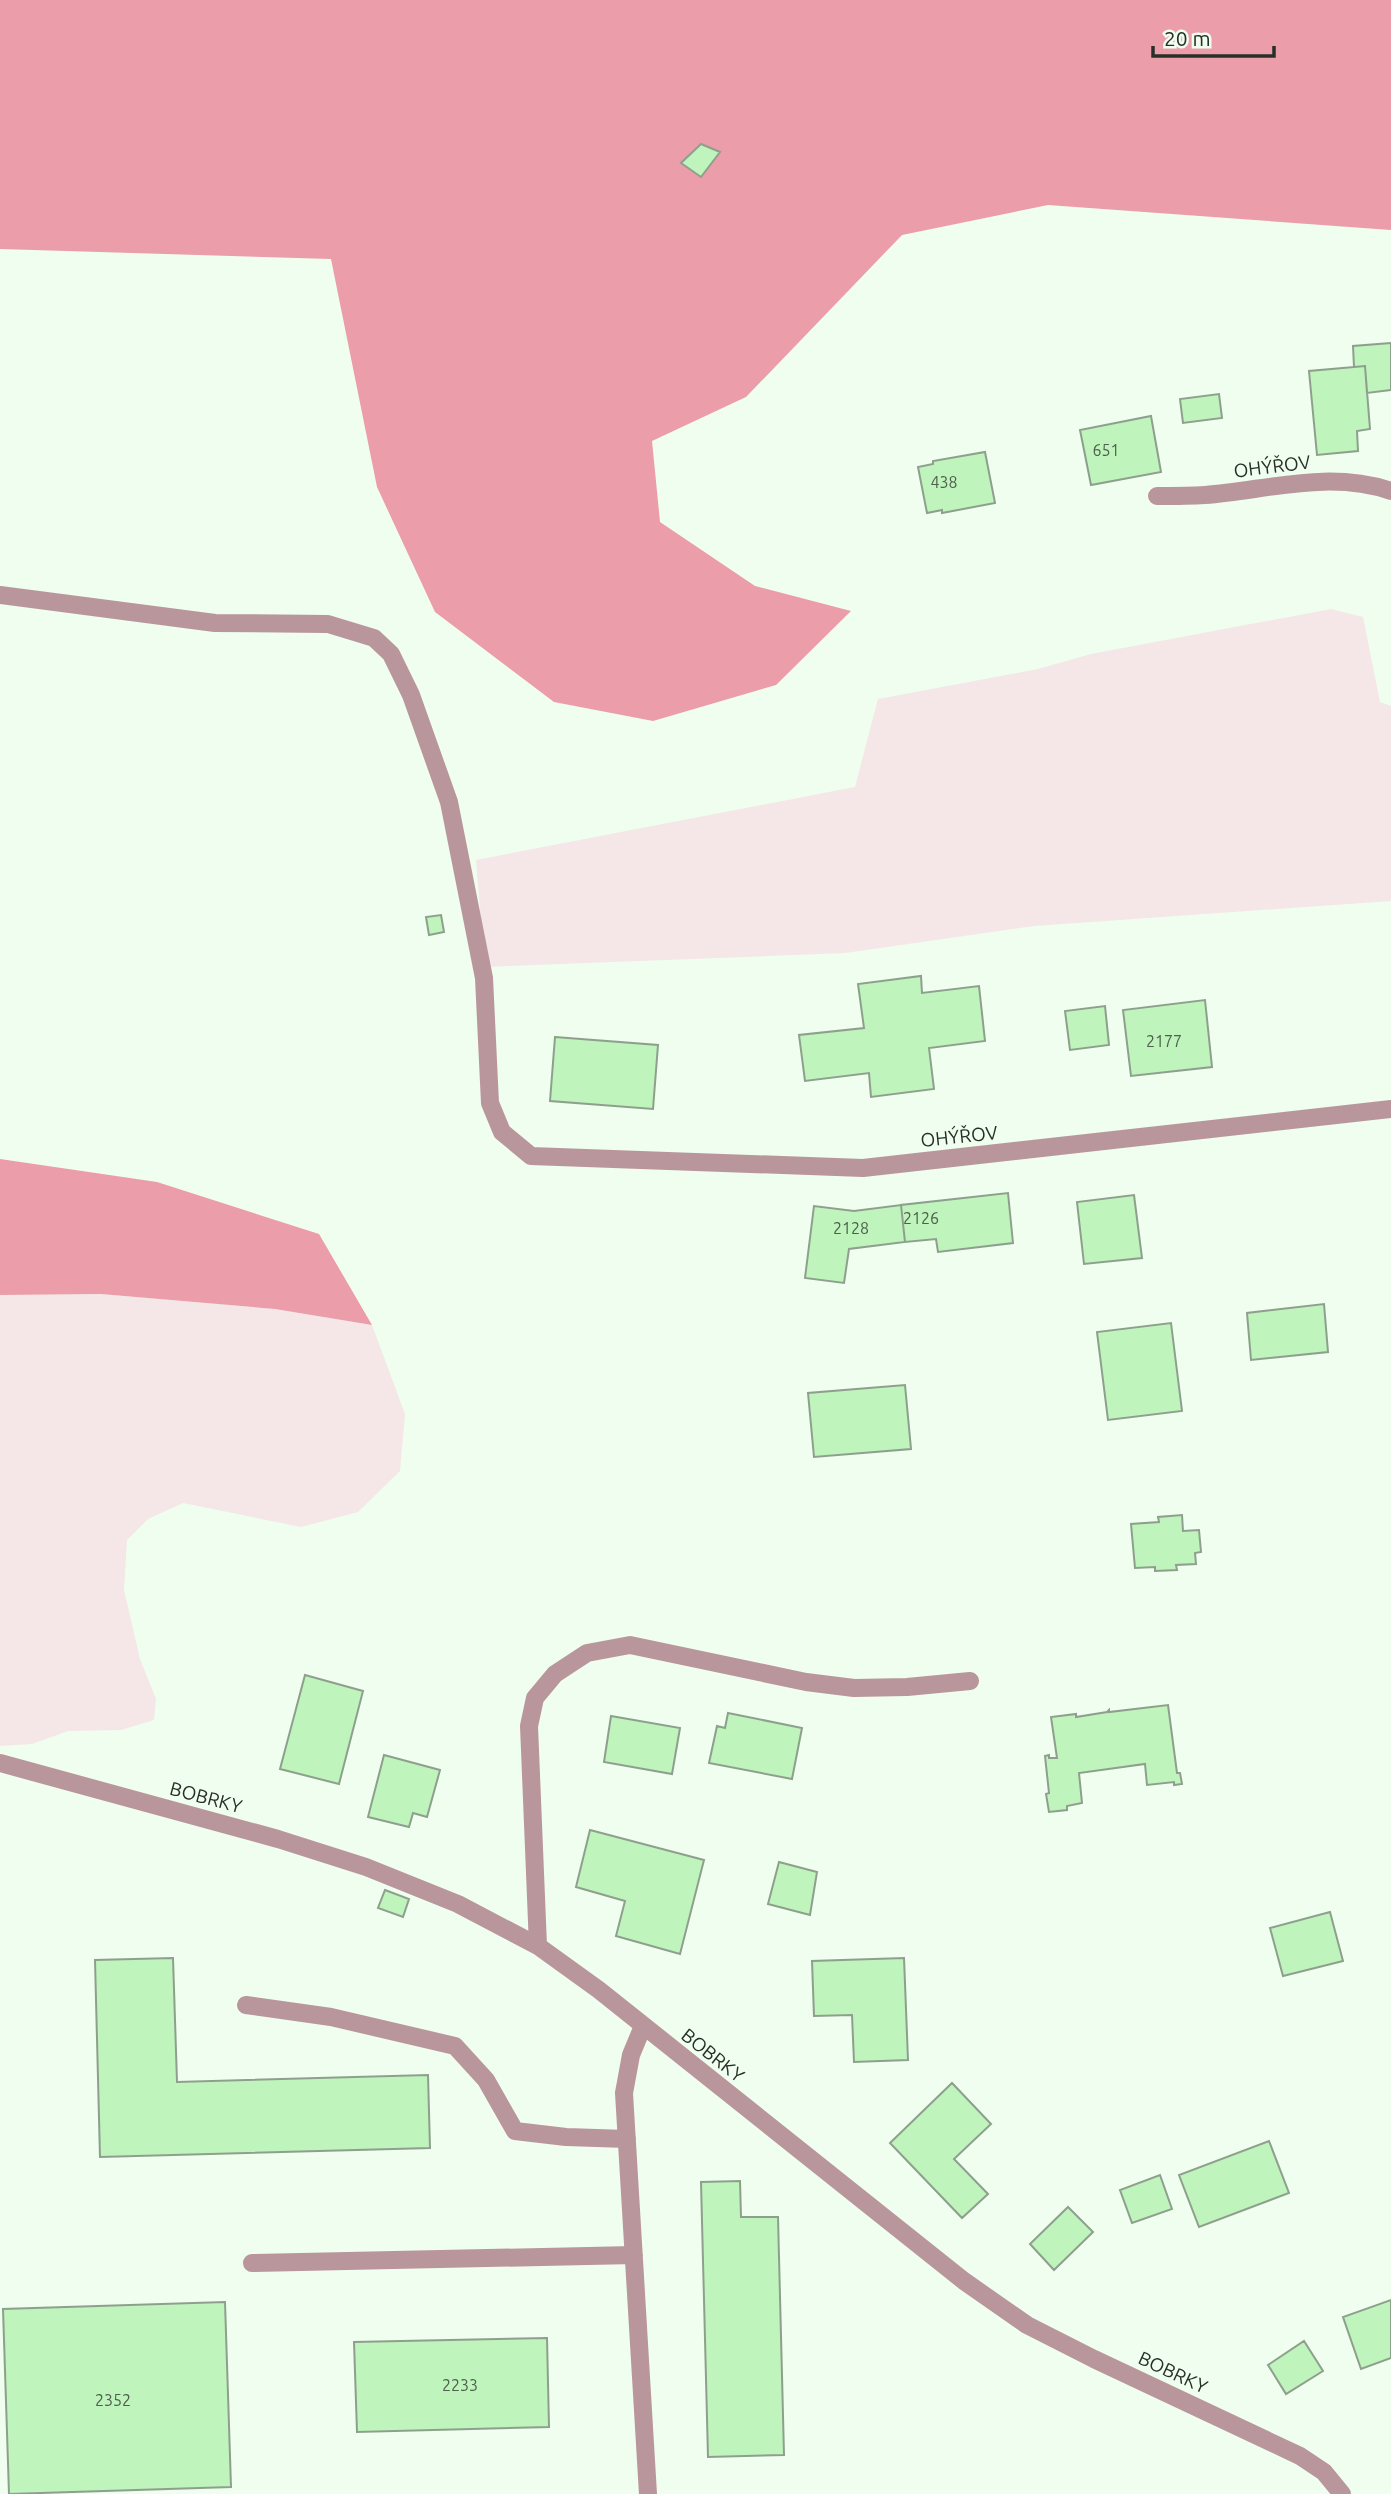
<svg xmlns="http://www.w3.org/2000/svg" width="1391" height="2494" font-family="Ubuntu,sans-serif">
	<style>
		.green { fill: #f5e6e8 }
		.forest { fill: #eb9daa }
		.building { fill: #bff4bc; stroke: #8ea08d; stroke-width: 2 }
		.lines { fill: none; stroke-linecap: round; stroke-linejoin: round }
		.minor { stroke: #b9969b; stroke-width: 18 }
		.labels { text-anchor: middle; stroke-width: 7; stroke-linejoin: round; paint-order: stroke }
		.number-label { font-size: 16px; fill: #4e604d }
		.street-label { font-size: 19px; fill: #282f28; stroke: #effeee }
	</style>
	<rect width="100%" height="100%" fill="#effeee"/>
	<!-- green -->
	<path class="green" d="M1331,609L1363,617L1380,702L1391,706V901L1034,926L845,953L485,967L476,860L855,787L878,699L1038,669L1091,654Z
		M101,1294L275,1309L372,1325L405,1414L400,1471L358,1512L301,1527L183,1503L148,1519L127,1540L124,1590L140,1659L156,1699L154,1720L121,1730L68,1731L32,1744L0,1746V1295Z"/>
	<!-- forest -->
	<path class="forest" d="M0,0H1391V230L1048,205L902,235L746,397L652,441L660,522L755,586L851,611L776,685L653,721L554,702L435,612L377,487L331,259L0,249Z
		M0,1159L157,1182L319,1234L372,1325L275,1309L101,1294L0,1295Z"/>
	<!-- building -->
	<path class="building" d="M701,144L720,152L701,177L681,163Z
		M1391,343V390L1367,393L1365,366L1354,367L1353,346Z
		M1365,366L1370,429L1357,431L1358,451L1317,455L1309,371Z
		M1219,394L1222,418L1183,423L1180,399Z
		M1151,416L1161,472L1091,485L1080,430Z
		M985,452L995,503L942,513V510L927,513L918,467L933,464V461Z
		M441,915L444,932L429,935L426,917Z
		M921,976L922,993L979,986L985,1041L929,1048L934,1089L871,1097L869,1073L805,1081L799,1035L864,1028L858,984Z
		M1205,1000L1212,1067L1131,1076L1123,1010Z
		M1105,1006L1109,1045L1070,1050L1065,1011Z
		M555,1037L658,1045L653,1109L550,1101Z
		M1008,1193L1013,1243L938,1252L936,1239L905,1242L901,1205Z
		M1134,1195L1142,1258L1084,1264L1077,1202Z
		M901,1205L905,1242L849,1249L844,1283L805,1278L814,1206L854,1211Z
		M1324,1304L1328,1352L1251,1360L1247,1313Z
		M1171,1323L1182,1411L1108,1420L1097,1332Z
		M905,1385L911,1449L814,1457L808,1393Z
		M1182,1515L1183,1531L1199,1530L1201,1552L1195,1553L1196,1564L1176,1565L1177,1570L1155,1571V1567L1135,1568L1131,1524L1159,1522L1158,1517Z
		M305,1675L363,1691L339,1784L280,1769Z
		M1168,1705L1177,1773H1180L1182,1784L1174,1785V1782L1147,1785L1145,1764L1079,1773L1082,1803L1067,1806V1810L1049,1812L1046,1794L1049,1793L1045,1756L1049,1755V1758H1057L1051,1717L1076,1714V1717L1107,1712L1109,1710V1712Z
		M728,1713L802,1728L792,1779L709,1763L717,1726L725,1728Z
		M611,1716L680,1728L672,1774L604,1762Z
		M384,1755L440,1770L427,1817L413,1813L409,1827L368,1817Z
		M590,1830L704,1860L680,1954L616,1936L625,1901L576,1887Z
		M779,1862L817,1872L810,1915L768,1904Z
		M385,1890L409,1899L403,1917L378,1908Z
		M1330,1912L1343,1961L1283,1976L1270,1928Z
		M173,1958L177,2082L428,2075L430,2148L100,2157L95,1960Z
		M904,1958L908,2060L854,2062L852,2015L814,2016L812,1961Z
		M952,2083L991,2124L954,2159L988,2194L962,2218L890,2143Z
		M1269,2141L1289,2193L1199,2227L1179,2175Z
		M1160,2175L1172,2209L1132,2223L1120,2190Z
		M740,2181L741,2217H778L784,2455L708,2457L701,2182Z
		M1068,2207L1093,2232L1054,2270L1030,2244Z
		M1391,2300V2358L1361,2369L1343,2317Z
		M225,2302L231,2487L9,2494L3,2309Z
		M547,2338L549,2427L357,2432L354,2342Z
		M1304,2341L1323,2371L1286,2394L1268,2365Z"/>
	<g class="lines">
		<!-- minor -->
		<path class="minor" d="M1157,496C1173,496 1189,496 1205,495C1268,490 1329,470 1391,491
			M0,595L215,623L328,624L374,638L391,654L411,695L449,802L484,978L490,1103L502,1132L531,1156L863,1168L1391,1109
			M0,1763L278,1839L366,1867L458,1904L538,1946L599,1990L964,2281L1027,2325L1094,2359L1300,2456L1324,2472L1342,2494
			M538,1946L529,1726L535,1698L555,1674L587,1653L630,1645L806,1682L854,1688L907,1687L970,1681
			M246,2005L331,2017L455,2046L486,2080L515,2131L566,2137L627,2139
			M643,2026L631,2055L624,2093L648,2494
			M252,2263L634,2255"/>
	</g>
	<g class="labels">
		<!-- number labels -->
		<g class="number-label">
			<text x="1106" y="456">651</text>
			<text x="944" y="488">438</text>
			<text x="1164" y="1047">2177</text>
			<text x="921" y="1224">2126</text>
			<text x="851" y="1234">2128</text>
			<text x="460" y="2391">2233</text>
			<text x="113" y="2406">2352</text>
		</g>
		<!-- street labels -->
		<g class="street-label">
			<text transform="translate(1272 466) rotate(-7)" y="7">OHÝŘOV</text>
			<text transform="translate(959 1136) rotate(-6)" y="7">OHÝŘOV</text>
			<text transform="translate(206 1797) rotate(15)" y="7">BOBRKY</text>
			<text transform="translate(713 2055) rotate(38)" y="7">BOBRKY</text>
			<text transform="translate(1173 2372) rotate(25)" y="7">BOBRKY</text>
		</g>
	</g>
	<!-- scale -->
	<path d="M1153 46v10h121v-10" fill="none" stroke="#282f28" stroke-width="3.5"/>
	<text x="1164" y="46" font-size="21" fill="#282f28" stroke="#effeee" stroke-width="5" paint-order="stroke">20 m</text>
</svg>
